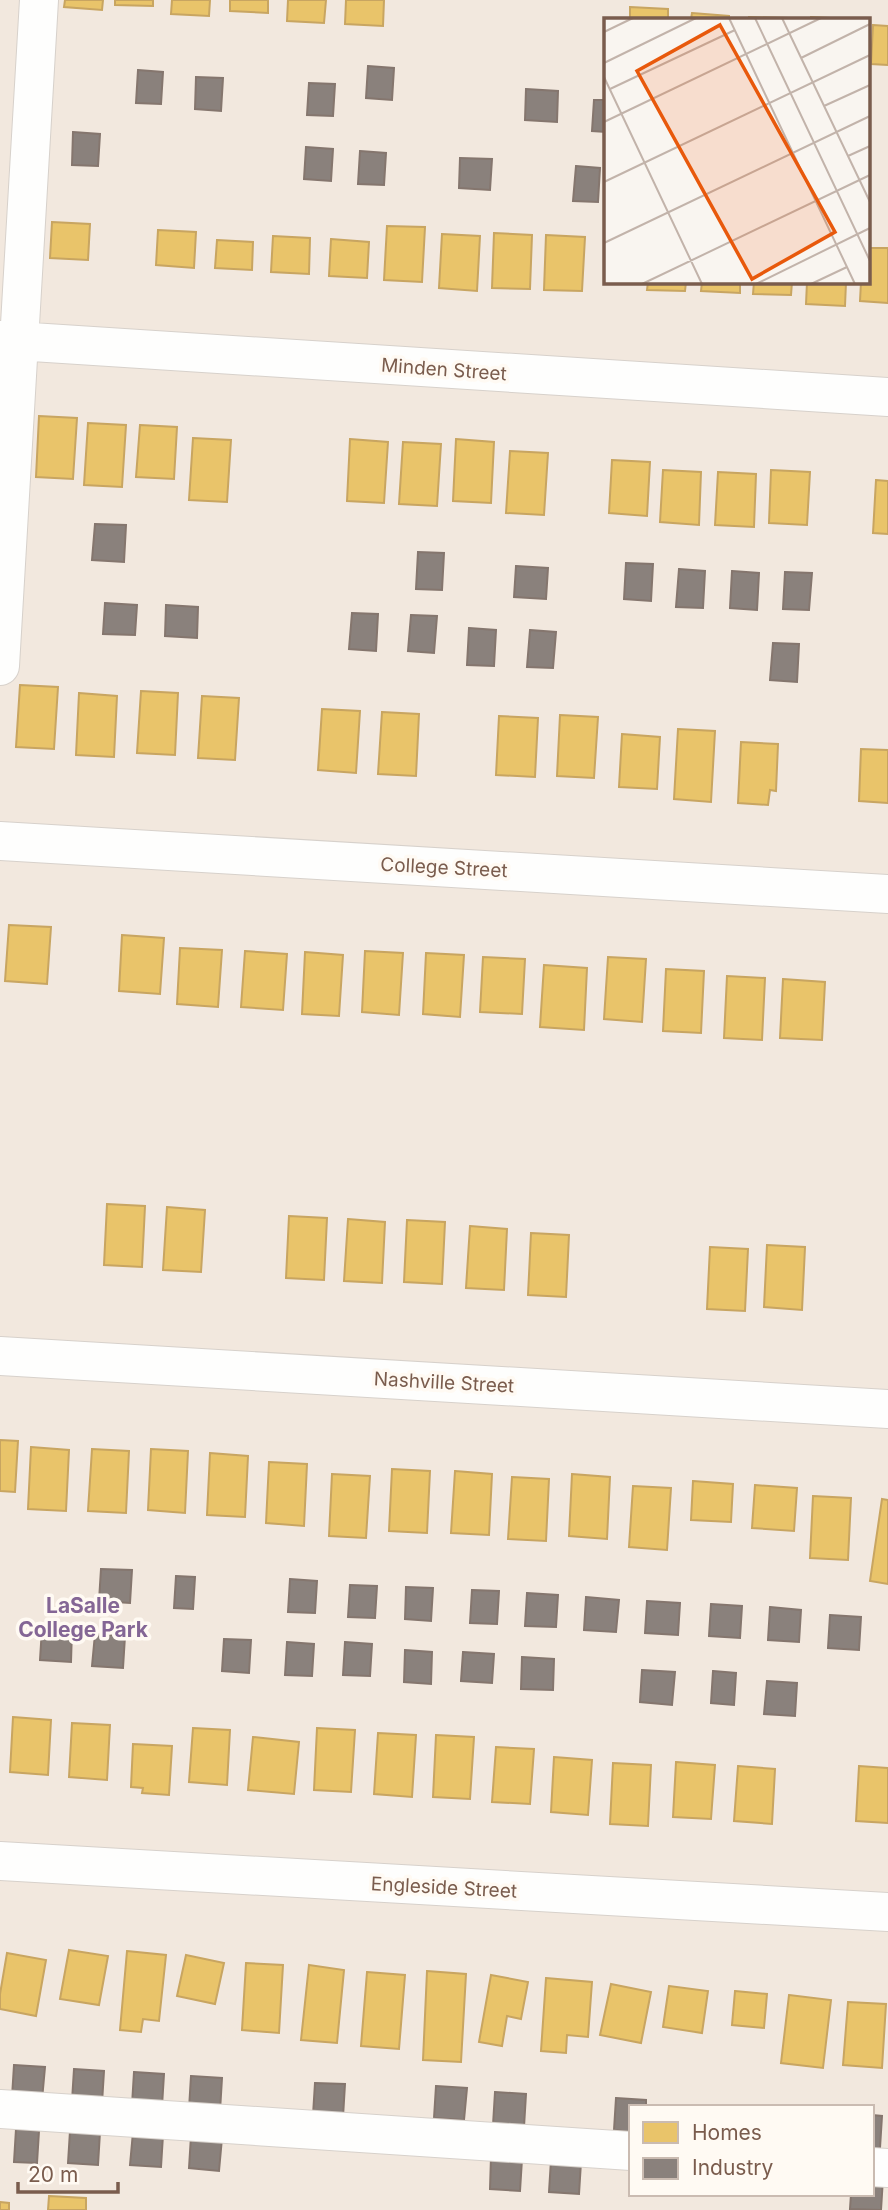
<svg xmlns="http://www.w3.org/2000/svg" width="888" height="2210" font-family="Inter,sans-serif">
	<style>
		.residential { fill: #f2e8de; fill-rule: evenodd }
		.homes { fill: #e9c46a; stroke: #c8a561; stroke-width: 2 }
		.industry { fill: #8a817c; stroke: #85766e; stroke-width: 2 }
		.lines { fill: none; stroke-linecap: round; stroke-linejoin: round }
		.minor-casing { stroke: #d7d1cb; stroke-width: 40 }
		.minor { stroke: #fefefd; stroke-width: 38 }
		.labels { text-anchor: middle; stroke-width: 7; stroke-linejoin: round; paint-order: stroke }
		.street-label { font-size: 19px; fill: #7a5c4d; stroke: #fffaf3 }
		.neighbourhood-label { font-size: 21px; font-weight: bold; fill: #846695; stroke: #fffaf3 }
		.inset-road { fill: none; stroke: #c2b3aa; stroke-width: 2 }
		.view { fill: #e8590c; fill-opacity: 0.15; stroke: #e8590c; stroke-width: 3.5 }
		.inset-edge { fill: none; stroke: #7a5c4d; stroke-width: 3.5 }
	</style>
	<rect width="100%" height="100%" fill="#f9f5f0"/>
	<!-- residential -->
	<path class="residential" d="M0,0H888V2210H0ZM606,19H869V282H606ZM631,2107H872V2194H631Z"/>
	<!-- homes -->
	<path class="homes" d="M65,0H103L102,10L64,7Z
		M115,0H153V6L115,5Z
		M172,0H210L209,16L171,14Z
		M230,0H268V13L230,11Z
		M288,0H326L324,23L287,21Z
		M346,0H384L383,26L345,24Z
		M630,7L668,9V19H630Z
		M692,13L729,16V19H691Z
		M749,17L788,18V19H749Z
		M811,17L849,19H811Z
		M873,25L888,26V65L871,64Z
		M52,222L90,224L88,260L50,258Z
		M387,226L425,227L422,282L384,280Z
		M158,230L196,232L194,268L156,265Z
		M494,233L532,235L530,289L492,288Z
		M442,234L480,236L477,291L439,288Z
		M546,235L585,237L582,291L544,290Z
		M273,236L310,238L309,274L271,272Z
		M331,239L369,242L367,278L329,276Z
		M217,240L253,242L252,270L215,268Z
		M869,248H888V303L860,301L861,282H869Z
		M648,282H686L685,291L647,290Z
		M702,282H740V293L701,291Z
		M754,282H792L791,295L753,294Z
		M807,282H846L845,306L806,304Z
		M39,416L77,418L73,479L36,477Z
		M88,423L126,425L122,487L84,485Z
		M140,425L177,427L174,479L136,477Z
		M193,438L231,440L227,502L189,500Z
		M350,439L388,442L384,503L347,501Z
		M456,439L494,442L491,503L453,501Z
		M403,442L441,444L437,506L399,504Z
		M510,451L548,453L544,515L506,513Z
		M612,460L650,462L647,516L609,513Z
		M663,470L701,472L699,525L660,522Z
		M771,470L810,472L807,525L769,523Z
		M718,472L756,474L754,527L715,525Z
		M876,480L888,481V534L873,533Z
		M20,685L58,687L54,749L16,747Z
		M141,691L178,693L175,755L137,753Z
		M79,693L117,696L114,757L76,755Z
		M202,696L239,698L235,760L198,758Z
		M322,709L360,711L356,773L318,770Z
		M382,712L419,714L416,776L378,774Z
		M560,715L598,717L594,778L557,776Z
		M499,716L538,718L535,777L496,775Z
		M678,729L715,731L711,802L674,799Z
		M622,734L660,737L657,789L619,787Z
		M741,742L778,744L776,791L770,790L768,805L738,803Z
		M861,749L888,750V803L859,801Z
		M9,925L51,927L47,984L5,981Z
		M122,935L164,938L160,994L119,991Z
		M180,948L222,950L218,1007L177,1004Z
		M245,951L287,954L283,1010L241,1007Z
		M365,951L403,953L399,1015L362,1012Z
		M305,952L343,955L339,1016L302,1014Z
		M426,953L464,955L460,1017L423,1014Z
		M483,957L525,959L522,1014L480,1012Z
		M608,957L646,959L642,1022L604,1019Z
		M544,965L587,968L584,1030L540,1027Z
		M666,969L704,971L701,1033L663,1031Z
		M727,976L765,978L762,1040L724,1038Z
		M783,979L825,982L822,1040L780,1038Z
		M107,1204L145,1206L142,1267L104,1265Z
		M167,1207L205,1210L201,1272L163,1270Z
		M289,1216L327,1218L324,1280L286,1278Z
		M348,1219L385,1222L382,1283L344,1281Z
		M407,1220L445,1222L442,1284L404,1282Z
		M470,1226L507,1229L504,1290L466,1288Z
		M531,1233L569,1235L566,1297L528,1295Z
		M767,1245L805,1247L802,1310L764,1307Z
		M710,1247L748,1249L745,1311L707,1309Z
		M0,1440L18,1441L15,1492L0,1491Z
		M31,1447L69,1450L66,1511L28,1509Z
		M92,1449L129,1451L126,1513L88,1511Z
		M151,1449L188,1451L185,1513L148,1510Z
		M210,1453L248,1456L245,1517L207,1515Z
		M269,1462L307,1464L304,1526L266,1523Z
		M392,1469L430,1471L427,1533L389,1531Z
		M455,1471L492,1474L489,1535L451,1533Z
		M332,1474L370,1476L366,1538L329,1536Z
		M572,1474L610,1477L607,1539L569,1536Z
		M512,1477L549,1479L546,1541L508,1539Z
		M693,1481L733,1484L731,1522L691,1520Z
		M755,1485L797,1488L794,1531L752,1528Z
		M633,1486L671,1488L667,1550L629,1547Z
		M813,1496L851,1498L848,1560L810,1558Z
		M882,1499L888,1500V1584L870,1581Z
		M13,1717L51,1720L48,1775L10,1772Z
		M72,1723L110,1725L107,1780L69,1777Z
		M193,1728L230,1730L227,1785L189,1782Z
		M317,1728L355,1730L351,1792L314,1790Z
		M378,1733L416,1735L412,1797L374,1794Z
		M436,1735L474,1737L470,1799L433,1797Z
		M253,1737L299,1742L294,1794L248,1790Z
		M133,1744L172,1746L169,1795L142,1793L143,1788L131,1787Z
		M496,1747L534,1749L530,1804L492,1802Z
		M554,1757L592,1760L588,1815L551,1812Z
		M676,1762L715,1765L711,1819L673,1817Z
		M613,1763L651,1765L648,1826L610,1824Z
		M738,1766L775,1769L772,1824L734,1821Z
		M859,1766L888,1768V1823L856,1821Z
		M69,1950L108,1956L99,2005L60,1999Z
		M127,1951L166,1955L159,2021L143,2019L141,2032L120,2030Z
		M7,1953L46,1960L36,2016L0,2009V1994Z
		M186,1955L224,1963L215,2004L177,1996Z
		M246,1963L283,1965L279,2033L242,2030Z
		M309,1965L344,1970L337,2043L301,2040Z
		M427,1971L466,1974L461,2062L423,2060Z
		M367,1972L405,1975L399,2049L361,2046Z
		M491,1975L528,1982L521,2019L507,2016L502,2046L479,2042Z
		M546,1978L592,1982L588,2037L567,2035L566,2053L541,2051Z
		M611,1984L651,1992L641,2043L600,2035Z
		M669,1986L708,1991L702,2033L663,2027Z
		M735,1991L767,1994L764,2028L732,2025Z
		M789,1995L831,2000L823,2068L781,2063Z
		M848,2002L886,2004L882,2068L843,2065Z
		M49,2196L86,2198V2210H48Z
		M0,2202L9,2203V2210H0Z"/>
	<!-- industry -->
	<path class="industry" d="M368,66L394,68L392,100L366,98Z
		M138,70L163,72L161,104L136,103Z
		M196,77L223,78L221,111L195,109Z
		M309,83L335,84L333,116L307,115Z
		M526,89L558,91L557,122L525,120Z
		M594,100H606V132L592,131Z
		M73,132L100,134L98,166L72,165Z
		M306,147L333,149L331,181L304,179Z
		M360,151L386,153L384,185L358,184Z
		M460,158L492,159L490,190L459,188Z
		M576,166L600,168L598,202L573,201Z
		M95,524L126,525L124,562L92,560Z
		M418,552L444,553L442,590L416,589Z
		M626,563L653,564L651,601L624,599Z
		M516,566L548,568L546,599L514,597Z
		M679,569L705,571L703,608L676,607Z
		M732,571L759,573L757,610L730,608Z
		M785,572L812,573L809,610L783,609Z
		M105,603L137,605L135,635L103,634Z
		M166,605L198,607L197,638L165,636Z
		M352,613L378,614L376,651L349,649Z
		M411,615L437,616L434,653L408,651Z
		M469,628L496,630L494,666L467,665Z
		M530,630L556,632L553,668L527,667Z
		M773,643L799,644L797,682L770,680Z
		M101,1569L132,1570L130,1603L99,1601Z
		M176,1576L195,1577L193,1609L174,1608Z
		M290,1579L317,1581L315,1613L288,1612Z
		M350,1585L377,1586L375,1618L348,1617Z
		M406,1587L433,1588L431,1621L405,1619Z
		M472,1590L499,1591L497,1624L470,1623Z
		M527,1593L558,1595L556,1627L525,1626Z
		M586,1597L619,1600L616,1632L584,1630Z
		M647,1601L680,1603L678,1635L645,1633Z
		M711,1604L742,1606L740,1638L709,1636Z
		M770,1607L801,1610L799,1642L768,1640Z
		M830,1615L861,1617L859,1650L828,1648Z
		M42,1628L72,1629L71,1662L40,1660Z
		M95,1634L125,1636L123,1668L92,1666Z
		M224,1639L251,1640L249,1673L222,1671Z
		M287,1642L314,1644L312,1676L285,1675Z
		M345,1642L372,1644L370,1676L343,1675Z
		M405,1650L432,1652L431,1684L404,1682Z
		M463,1652L494,1654L492,1683L461,1681Z
		M522,1657L554,1659L553,1690L521,1689Z
		M642,1670L675,1672L672,1705L640,1702Z
		M713,1671L736,1673L734,1705L711,1703Z
		M767,1681L797,1683L795,1716L764,1714Z
		M14,2065L45,2067L42,2100L12,2097Z
		M74,2069L104,2071L102,2103L72,2101Z
		M134,2072L164,2074L162,2106L132,2105Z
		M191,2076L222,2078L220,2111L189,2109Z
		M315,2083L345,2084L343,2117L313,2115Z
		M436,2086L467,2088L464,2120L434,2118Z
		M495,2092L526,2094L524,2127L493,2125Z
		M616,2098L646,2100V2107H631V2132L614,2130Z
		M872,2115L882,2116L880,2148H872Z
		M16,2129L39,2131L37,2163L14,2162Z
		M70,2131L100,2132L98,2165L68,2163Z
		M133,2132L163,2135L161,2167L130,2165Z
		M191,2136L222,2138L219,2171L189,2168Z
		M491,2157L522,2159L520,2191L490,2189Z
		M551,2160L581,2162L579,2194L549,2192Z
		M872,2177L883,2178L881,2210L850,2209L851,2194H872Z"/>
	<g class="lines">
		<defs>
			<path id="minor" d="M0,340L888,397
				M0,666L39,0
				M0,841L888,894
				M0,1356L888,1409
				M0,1861L888,1912
				M0,2109L631,2151
				M872,2167L888,2168"/>
		</defs>
		<!-- minor casing -->
		<use href="#minor" class="minor-casing"/>
		<!-- minor -->
		<use href="#minor" class="minor"/>
	</g>
	<g class="labels">
		<!-- street labels -->
		<g class="street-label">
			<text transform="translate(444 369) rotate(4)" y="7">Minden Street</text>
			<text transform="translate(444 867) rotate(3)" y="7">College Street</text>
			<text transform="translate(444 1382) rotate(3)" y="7">Nashville Street</text>
			<text transform="translate(444 1887) rotate(3)" y="7">Engleside Street</text>
		</g>
		<!-- neighbourhood labels -->
		<g class="neighbourhood-label">
			<text x="83" y="1613">LaSalle<tspan x="83" dy="24">College Park</tspan></text>
		</g>
	</g>
	<!-- overview -->
	<g transform="translate(604 18)">
		<rect width="266" height="266" fill="#f9f5f0"/>
		<path class="inset-road" d="M125,0L251,266M151,0L266,243M178,0L266,184M0,14L29,0M197,40L266,6M0,45L92,0M0,59L98,266M6,71L131,12M220,88L266,67M0,104L217,0M244,138L266,128M0,164L266,37M0,225L266,98M38,266L266,157M152,266L266,210M207,266L243,249"/>
		<path class="view" d="M116,7L231,214L148,261L33,53Z"/>
		<rect width="266" height="266" class="inset-edge"/>
	</g>
	<!-- legend -->
	<rect x="629" y="2105" width="245" height="91" fill="#fffaf3" stroke="#cabbb1" stroke-width="2"/>
	<rect x="643" y="2122" width="35" height="21" fill="#e9c46a" stroke="#cabbb1" stroke-width="2"/>
	<text x="692" y="2140" font-size="21" fill="#7a5c4d">Homes</text>
	<rect x="643" y="2158" width="35" height="21" fill="#8a817c" stroke="#cabbb1" stroke-width="2"/>
	<text x="692" y="2175" font-size="21" fill="#7a5c4d">Industry</text>
	<!-- scale -->
	<path d="M18 2182v10h100v-10" fill="none" stroke="#7a5c4d" stroke-width="3.5"/>
	<text x="28" y="2182" font-size="21" fill="#7a5c4d" stroke="#fffaf3" stroke-width="5" paint-order="stroke">20 m</text>
</svg>
